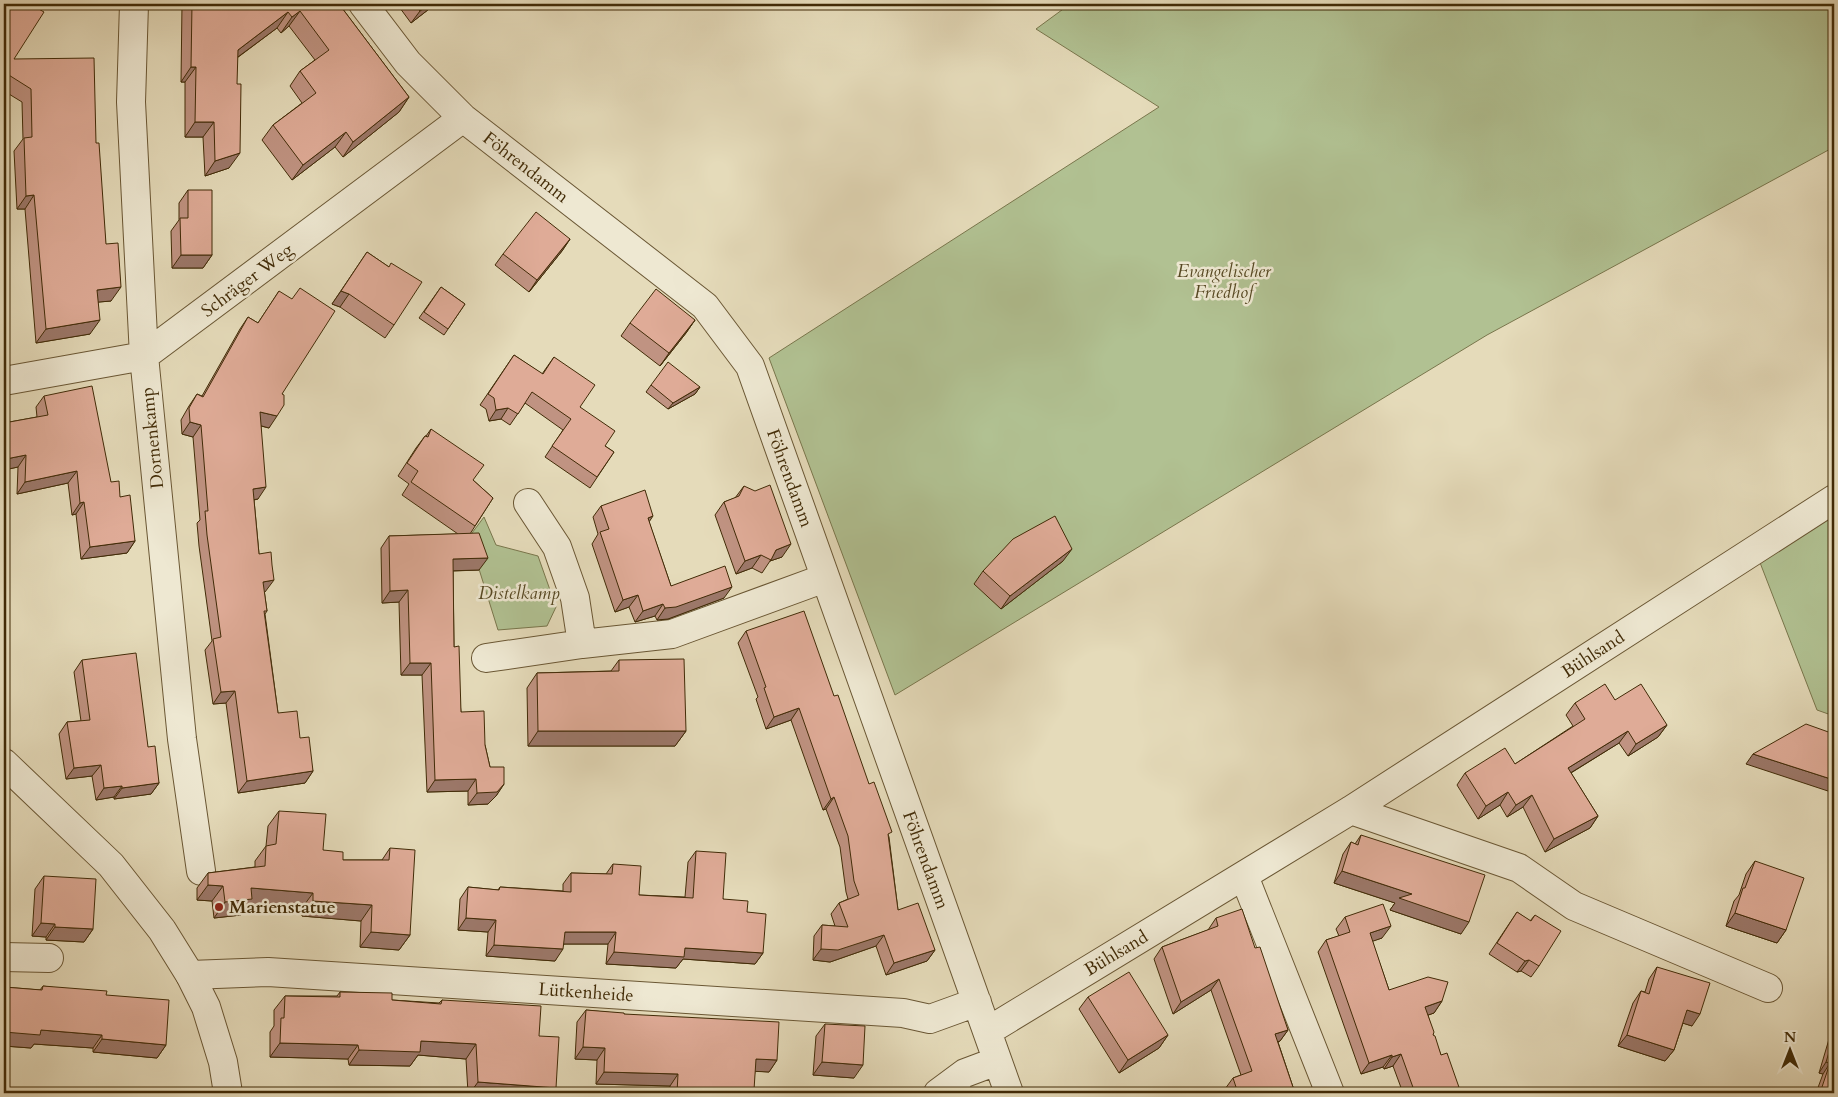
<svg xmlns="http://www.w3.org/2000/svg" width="1838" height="1097" font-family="Cardo,serif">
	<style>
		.green { fill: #b1c192; stroke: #79764c }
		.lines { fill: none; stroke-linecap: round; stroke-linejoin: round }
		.minor-casing { stroke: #6a5734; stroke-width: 30 }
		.tertiary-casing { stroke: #6a5734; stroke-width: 30 }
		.minor { stroke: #eee8d2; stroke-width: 28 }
		.tertiary { stroke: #eee8d2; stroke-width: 28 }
		.wall { fill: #c09382; stroke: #412b07 }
		.shaded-wall { fill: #9c786a; stroke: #412b07 }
		.building { fill: #dfab97; stroke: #412b07 }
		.poi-dot { fill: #8f2418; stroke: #eee8d2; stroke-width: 2 }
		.labels { text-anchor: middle; stroke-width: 5; stroke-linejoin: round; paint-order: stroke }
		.street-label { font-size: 18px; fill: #412b07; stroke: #eee8d2 }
		.park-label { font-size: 18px; font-style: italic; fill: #574923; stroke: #eee8d2 }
		.poi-label { font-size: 18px; font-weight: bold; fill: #412b07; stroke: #eee8d2; text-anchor: start }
	</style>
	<rect width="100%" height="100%" fill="#e5dbba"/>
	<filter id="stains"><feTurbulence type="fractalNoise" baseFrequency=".004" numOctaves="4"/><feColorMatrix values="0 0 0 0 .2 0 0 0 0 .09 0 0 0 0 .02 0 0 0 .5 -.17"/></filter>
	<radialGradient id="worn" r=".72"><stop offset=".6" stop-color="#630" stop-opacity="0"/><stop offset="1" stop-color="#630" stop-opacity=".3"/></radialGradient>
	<!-- green -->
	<path class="green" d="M1070,4H1834V147L1487,335L895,695L769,358L1159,107L1036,29Z
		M1834,512V716L1817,710L1759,560Z
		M484,517L496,545L538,556L556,607L547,626L498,630L469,537Z"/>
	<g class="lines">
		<defs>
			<path id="minor" d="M134,4L131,102L144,356L182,739L201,871
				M363,4L408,63L463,118L705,306L750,366L1009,1093
				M4,381L144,356L463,118
				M528,503L557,547L575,598L582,644
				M486,658L582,644L672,634L825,578
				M1351,810L1519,868L1574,906L1768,988
				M1244,876L1330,1093
				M4,957L49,958
				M190,975L268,972L903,1013L930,1019L977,1002
				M988,1031L1351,810L1834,499
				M938,1093L965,1073L997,1061"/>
			<path id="tertiary" d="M4,763L111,865L162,930L190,975L206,1007L223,1062L228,1093"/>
		</defs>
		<!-- minor casing -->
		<use href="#minor" class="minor-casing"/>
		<!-- tertiary casing -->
		<use href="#tertiary" class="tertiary-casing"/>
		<!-- minor -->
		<use href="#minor" class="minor"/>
		<!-- tertiary -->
		<use href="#tertiary" class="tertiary"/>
	</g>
	<!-- wall -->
	<path class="wall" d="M4,4L14,59L96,143L111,301L98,302L90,334L36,343L25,209H17L14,151L23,139L22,102L4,91Z
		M182,4H339L409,97L399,112L343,157L335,147L292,180L262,140L273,125L302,103L290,86L300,71L315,60L289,26L281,33L277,28L237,58L229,168L205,176L203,137H185V82H181Z
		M397,4H435L433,6L411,23Z
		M188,190L212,255L203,268H172L171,231L179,220V203Z
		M570,239L562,251L529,292L495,265L503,254Z
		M367,252L389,267L394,325L385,338L340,307L332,304Z
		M441,287L465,304L444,335L419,318Z
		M279,291L282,394L269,428L261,426L258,499L254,500L259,554L267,611L265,614L278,713L300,738L313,771L305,783L238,793L226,703L213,704L205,650L212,641L199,546L197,523L200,520L193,437L182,434L181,420L189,406L197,394L202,396L240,329L248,317L258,323Z
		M695,320L686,333L660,366L621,336L630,323Z
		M514,355L542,374L554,357L580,407L605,446L614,452L590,488L545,457L563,430L525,403L510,425L501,419L489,421L486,409L480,405Z
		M651,385L700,387L695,394L668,409L646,392Z
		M44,396L111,482L120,497L135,541L127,553L81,559L76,514L72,515L68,483L17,494L18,467L4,470V423L37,417L36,407Z
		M431,429L473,480L493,498L470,534L479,570L453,571L454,647L461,712L485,745L490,767L504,784L496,796L488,804L468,805V791L427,792L422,675H401L399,602L382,603L381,548L389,536L458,534L402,495L409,484L398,476L416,448L425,436H426Z
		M744,486L782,557L770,561L762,573L752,568L736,574L715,515L724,502L735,498Z
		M601,506L649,522L671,586L724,598L668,619L657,620L655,616L635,622L629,607L615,612L592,544L598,534L593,517Z
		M1063,561L1001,609L974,584L983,571Z
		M746,631L834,696L889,837L898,910L935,950L927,961L886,975L876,946L830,962L813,960L814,936L822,925L835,926L831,914L839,903L848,899L846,892L840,847L826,809L823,810L791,720L766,729L756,699L758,697L738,643Z
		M82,660L148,747L159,783L151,794L114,799V797L96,800L92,776L66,779L59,734L67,722L81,721L74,672Z
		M619,660L686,731L675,746H528L527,688L537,673L611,671Z
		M1615,700L1667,725L1658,737L1628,756L1619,743L1571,773L1598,816L1590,828L1545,852L1523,807L1507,817L1500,805L1478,819L1457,785L1465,773L1515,764L1573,726L1566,715L1575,703Z
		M279,811L323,850L343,860H382L390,848L410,935L399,950L360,947L361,921L302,916V908L249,904L241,915L214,918L212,901L197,900V888L208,873L255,867V861L266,846L268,826Z
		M1361,835L1461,934L1390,910L1395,903L1334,883L1343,854L1351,842L1355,844Z
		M696,851L723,899L747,912L763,953L755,964L683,959L676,968L606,964L608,944H564L555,961L486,956L488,932L458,930L460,899L468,887L498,890L500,887L563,891V884L571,873L606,874L613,864L639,895L685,897L688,862Z
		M1755,861L1786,930L1777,943L1726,926L1734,901L1739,895L1746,874Z
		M44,876L93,929L84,942L46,940V937L32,936L35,889Z
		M1517,912L1530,921L1535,915L1539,966L1531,977L1521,971L1517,972L1489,954Z
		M1345,917L1382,938L1372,941L1389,990L1442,1001L1434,1013L1428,1015L1433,1035L1441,1055L1461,1093H1403L1393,1066L1384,1069L1383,1067L1361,1074L1318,952L1326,940L1339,936L1336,929Z
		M1216,918L1255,948L1288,1030L1280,1041L1278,1042L1295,1093H1226L1225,1089L1233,1078L1241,1075L1211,990L1173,1014L1154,959L1162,947L1208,930Z
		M1657,967L1692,1026L1683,1023L1674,1050L1665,1061L1618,1046L1633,1003L1641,991L1645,992L1649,979Z
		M43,986L106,995L166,1045L157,1058L93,1052V1048L34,1044L31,1048L4,1046V987L40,990Z
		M340,992L392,1000L439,1003L442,1000L539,1036L556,1088L552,1093H468L466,1059L418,1055L410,1066L349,1065L348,1059L270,1057V1032L274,1026V1010L285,996H337Z
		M1088,997L1168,1035L1159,1048L1119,1073L1079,1009Z
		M586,1010L624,1014L777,1060L769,1072L755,1071L752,1093H669L670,1086L596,1084L597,1060L575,1059L577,1022Z
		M825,1024L854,1078L813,1075L816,1036Z
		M1834,1026V1093H1816L1823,1074L1819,1073L1832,1029Z"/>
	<!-- shaded-wall -->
	<path class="shaded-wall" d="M429,4H435L433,6L411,23L420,11Z
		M300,11L289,26L281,33L292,17Z
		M288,12L277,28L227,65L238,50Z
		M191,67H196L185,82H181Z
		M409,97L399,112L343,157L353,142Z
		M195,122H214L203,137H185Z
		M346,132L335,147L292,180L303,165Z
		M240,153L229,168L205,176L215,161Z
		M34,195L25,209H17L26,196Z
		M570,239L562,251L529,292L537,280Z
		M181,255H212L203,268H172Z
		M121,287L111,301L88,303L97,290Z
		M341,291L349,294L340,307L332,304Z
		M100,320L90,334L36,343L46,329Z
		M695,320L686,333L660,366L669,353Z
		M700,387L695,394L668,409L673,403Z
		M508,408L501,419L489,421L496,410Z
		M260,412L277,416L269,428L251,423Z
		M190,422L201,425L193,437L182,434Z
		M26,455L18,467L4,470V462L6,459Z
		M77,471L68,483L17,494L25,482Z
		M266,487L258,499L245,501L253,489Z
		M84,502L76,514L72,515L80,503Z
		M653,516L645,528L648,518Z
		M135,541L127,553L81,559L90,547Z
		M791,544L782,557L770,561L776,550Z
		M1072,549L1063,561L1001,609L1010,596Z
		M761,555L752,568L736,574L745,561Z
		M488,558L479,570L445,571L453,559Z
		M274,580L265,592L255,594L263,582Z
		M732,587L724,598L668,619L657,620L665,608Z
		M408,590L399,602L382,603L390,591Z
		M638,595L629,607L615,612L623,600Z
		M663,604L655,616L635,622L643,611Z
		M410,663H431L422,675H401Z
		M235,691L226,703L213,704L221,692Z
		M799,708L791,720L766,729L774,717Z
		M1667,725L1658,737L1628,756L1636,744Z
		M538,731H686L675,746H528Z
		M1628,731L1619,743L1559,780L1568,768Z
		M1753,754L1834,780V793L1746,764Z
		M101,765L92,776L66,779L74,768Z
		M313,771L305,783L238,793L247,781Z
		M476,779L468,791L427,792L435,780Z
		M159,783L151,794L114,799L122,788Z
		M504,784L496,796L488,804L468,805L477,793Z
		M122,786L114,797L96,800L104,788Z
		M1508,792L1500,805L1478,819L1486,806Z
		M1532,795L1523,807L1507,817L1516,805Z
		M834,797L826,809L823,810L831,799Z
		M1598,816L1590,828L1545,852L1554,839Z
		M1342,871L1412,894L1469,922L1461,934L1390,910L1395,903L1334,883Z
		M208,885L223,886L212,901L197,900Z
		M251,888L313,893L302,908L249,904L241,915L214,918L225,902Z
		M313,901L372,905L361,921L302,916Z
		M1735,913L1786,930L1777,943L1726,926Z
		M466,918L496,920L488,932L458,930Z
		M41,923L55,924L46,937L32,936Z
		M1391,926L1382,938L1362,945L1370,933Z
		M55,927L93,929L84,942L46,940Z
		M371,932L410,935L399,950L360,947Z
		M565,932H616L608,944H557Z
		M884,935L876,946L830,962L813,960L821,949Z
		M494,945L563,949L555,961L486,956Z
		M685,948L763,953L755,964L683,959L676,968L606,964L614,952Z
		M935,950L927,961L886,975L894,963Z
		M1529,960L1521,971L1517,972L1525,961Z
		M1219,979L1211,990L1173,1014L1181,1002Z
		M1442,1001L1434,1013L1417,1019L1425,1007Z
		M1687,1010L1700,1014L1692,1026L1679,1022Z
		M41,1030L102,1035L93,1048L34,1044L31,1048L4,1046V1032Z
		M1288,1030L1280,1041L1267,1046L1275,1034Z
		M1168,1035L1159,1048L1119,1073L1128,1060Z
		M1627,1035L1674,1050L1665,1061L1618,1046Z
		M102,1039L166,1045L157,1058L93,1052Z
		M421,1041L476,1044L466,1059L418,1055L410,1066L349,1065L359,1050Z
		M280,1043L358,1045L348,1059L270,1057Z
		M583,1047L605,1048L597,1060L575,1059Z
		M1401,1054L1393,1066L1384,1069L1392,1057Z
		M1392,1055L1383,1067L1361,1074L1369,1063Z
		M756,1059L777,1060L769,1072L748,1071Z
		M822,1062L863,1065L854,1078L813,1075Z
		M1826,1062L1830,1063L1823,1074L1819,1073Z
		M604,1072L678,1074L670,1086L596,1084Z
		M478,1082L556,1088L552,1093H470Z
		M734,1089L754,1090L752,1093H731Z"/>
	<!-- building -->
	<path class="building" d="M4,4H30L44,12L14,59L94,58L96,143H99L106,244L118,243L121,287L97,290L100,320L46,329L34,195L26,196L24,138L32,137L31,89L4,72Z
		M192,4H339L409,97L353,142L346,132L303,165L273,125L316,93L300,71L329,50L300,11L292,17L288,12L238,50L237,84H241L240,153L215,161L214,122H195L196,67H191Z
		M414,4H429L420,11Z
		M188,190H212V255H181L180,218H188Z
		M536,212L570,239L537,280L503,254Z
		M367,252L389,267L391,263L422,282L394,325L349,294L341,291Z
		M441,287L465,304L448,329L424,312Z
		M300,288L335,311L282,394L284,395V405L277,416L260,412L266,487L253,489L259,554L271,552L272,565L274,580L263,582L267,611H264L278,713L297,711L300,738L309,737L313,771L247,781L235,691L221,692L213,639L221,637L207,535L205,511H208L201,425L190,422L189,408L197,394L203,397L248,317L258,323L279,291L292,299Z
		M656,289L695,320L669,353L630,323Z
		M514,355L543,374L554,357L595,385L580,407L615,431L605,446L614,452L597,477L552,446L571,419L532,392L518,414L508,408L496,410L494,398L488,394Z
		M668,362L700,387L673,403L651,385Z
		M92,386L111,482L119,481L120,497L130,495L135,541L90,547L84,502L80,503L77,471L25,482L26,455L6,459L4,447V423L48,415L44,396Z
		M431,429L484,465L473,480L493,498L475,526L411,482L418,471L407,463L425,436L428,437Z
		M770,485L791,544L776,550L771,560L761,555L745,561L724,502L739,496L744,486L755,491Z
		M645,490L653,516L648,518L671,586L725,566L732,587L676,607L665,608L663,604L643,611L638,595L623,600L600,532L609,529L601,506Z
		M1055,516L1072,549L1010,596L983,571L1013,539Z
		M479,533L488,558L453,559L454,647L459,646L461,712L484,711L485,745L490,767H504V784L497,792L477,793L476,779L435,780L431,663H410L408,590L390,591L389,536Z
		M804,611L834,696L838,695L869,784L874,782L892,832L888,834L898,910L918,903L935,950L894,963L884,935L838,950L821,949L822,925L848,927L839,903L859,895L854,881L848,836L834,797L831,799L799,708L774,717L764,688L766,687L746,631Z
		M136,653L148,747L155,746L159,783L122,788V786L104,788L101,765L74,768L67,722L90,720L82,660Z
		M684,659L686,731H538L537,673L619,671V660Z
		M1605,684L1615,700L1641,684L1667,725L1636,744L1628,731L1568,768L1598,816L1554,839L1532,795L1516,805L1508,792L1486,806L1465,773L1505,748L1515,764L1585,719L1575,703Z
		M1806,724L1834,734V780L1753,754Z
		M279,811L326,814L323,850L343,852V860H389L390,848L415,850L410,935L371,932L372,905L313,901V893L251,888L252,899L225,902L223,886L208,885V873L265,866L266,846L276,844Z
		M1361,835L1485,875L1469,922L1399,898L1412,894L1342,871L1351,842L1358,845Z
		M696,851L726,853L723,899L748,901L747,912L766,914L763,953L685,948L684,957L614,952L616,932H565L563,949L494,945L496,920L466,918L468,887L499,890L500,887L571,892V873L612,874L613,864L641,866L639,895L693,898Z
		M1755,861L1804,878L1786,930L1735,913L1743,888H1745Z
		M44,876L96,879L93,929L55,927V924L41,923Z
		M1383,904L1391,926L1370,933L1389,990L1428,977L1448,982L1442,1001L1425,1007L1434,1032L1433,1035L1435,1036L1441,1055L1447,1053L1461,1093H1415L1401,1054L1392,1057V1055L1369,1063L1326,940L1350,932L1345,917Z
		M1242,909L1255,948L1260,947L1288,1030L1275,1034L1295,1093H1238L1233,1078L1252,1071L1219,979L1181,1002L1162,947L1218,926L1216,918Z
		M1517,912L1531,921L1535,915L1561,931L1539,966L1529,960L1525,961L1497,943Z
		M1657,967L1710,983L1700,1014L1687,1010L1674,1050L1627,1035L1641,991L1649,994Z
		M1129,972L1168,1035L1128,1060L1088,997Z
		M43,986L107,991L106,995L169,1000L166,1045L102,1039V1035L41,1030L40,1035L4,1032V987L42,990Z
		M340,992L392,993V1000L441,1004L442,1000L541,1006L539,1036L559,1037L556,1088L478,1082L476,1044L421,1041L420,1052L359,1050L358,1045L280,1043L281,1018H284L285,996L340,997Z
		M586,1010L624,1013V1014L779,1022L777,1060L756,1059L754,1090L734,1089V1093H677L678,1074L604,1072L605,1048L583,1047Z
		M825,1024L865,1026L863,1065L822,1062Z
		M1834,1036V1093H1820L1830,1063L1826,1062Z
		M357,1090V1093H338Z"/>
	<!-- markers -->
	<circle class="poi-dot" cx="219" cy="907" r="5"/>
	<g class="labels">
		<!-- street labels -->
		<g class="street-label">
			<text transform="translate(526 167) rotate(38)" y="6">Föhrendamm</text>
			<text transform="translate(247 280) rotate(-37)" y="6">Schräger Weg</text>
			<text transform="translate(152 438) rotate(-96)" y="6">Dornenkamp</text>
			<text transform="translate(790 478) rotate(70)" y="6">Föhrendamm</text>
			<text transform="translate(1593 654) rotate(-33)" y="6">Bühlsand</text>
			<text transform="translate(926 860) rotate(70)" y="6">Föhrendamm</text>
			<text transform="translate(1116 953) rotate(-31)" y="6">Bühlsand</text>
			<text transform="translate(586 992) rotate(4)" y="6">Lütkenheide</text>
		</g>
		<!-- park labels -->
		<g class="park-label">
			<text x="1224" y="277">Evangelischer<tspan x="1224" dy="21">Friedhof</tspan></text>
			<text x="519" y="599">Distelkamp</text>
		</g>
		<!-- poi labels -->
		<g class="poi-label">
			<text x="229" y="913">Marienstatue</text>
		</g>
	</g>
	<!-- margin -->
	<rect width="1838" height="1097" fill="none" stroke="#e5dbba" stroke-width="20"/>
	<rect x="5" y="5" width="1828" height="1087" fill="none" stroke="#412b07" stroke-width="2.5"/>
	<rect x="10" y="10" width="1818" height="1077" fill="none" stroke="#412b07"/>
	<!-- north arrow -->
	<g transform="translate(1790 1050)" stroke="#eee8d2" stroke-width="4" paint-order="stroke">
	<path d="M0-4L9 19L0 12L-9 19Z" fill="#412b07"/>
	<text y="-8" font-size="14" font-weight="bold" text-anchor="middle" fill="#412b07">N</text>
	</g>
	<rect width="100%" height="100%" filter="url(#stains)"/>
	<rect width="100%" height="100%" fill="url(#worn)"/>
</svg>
